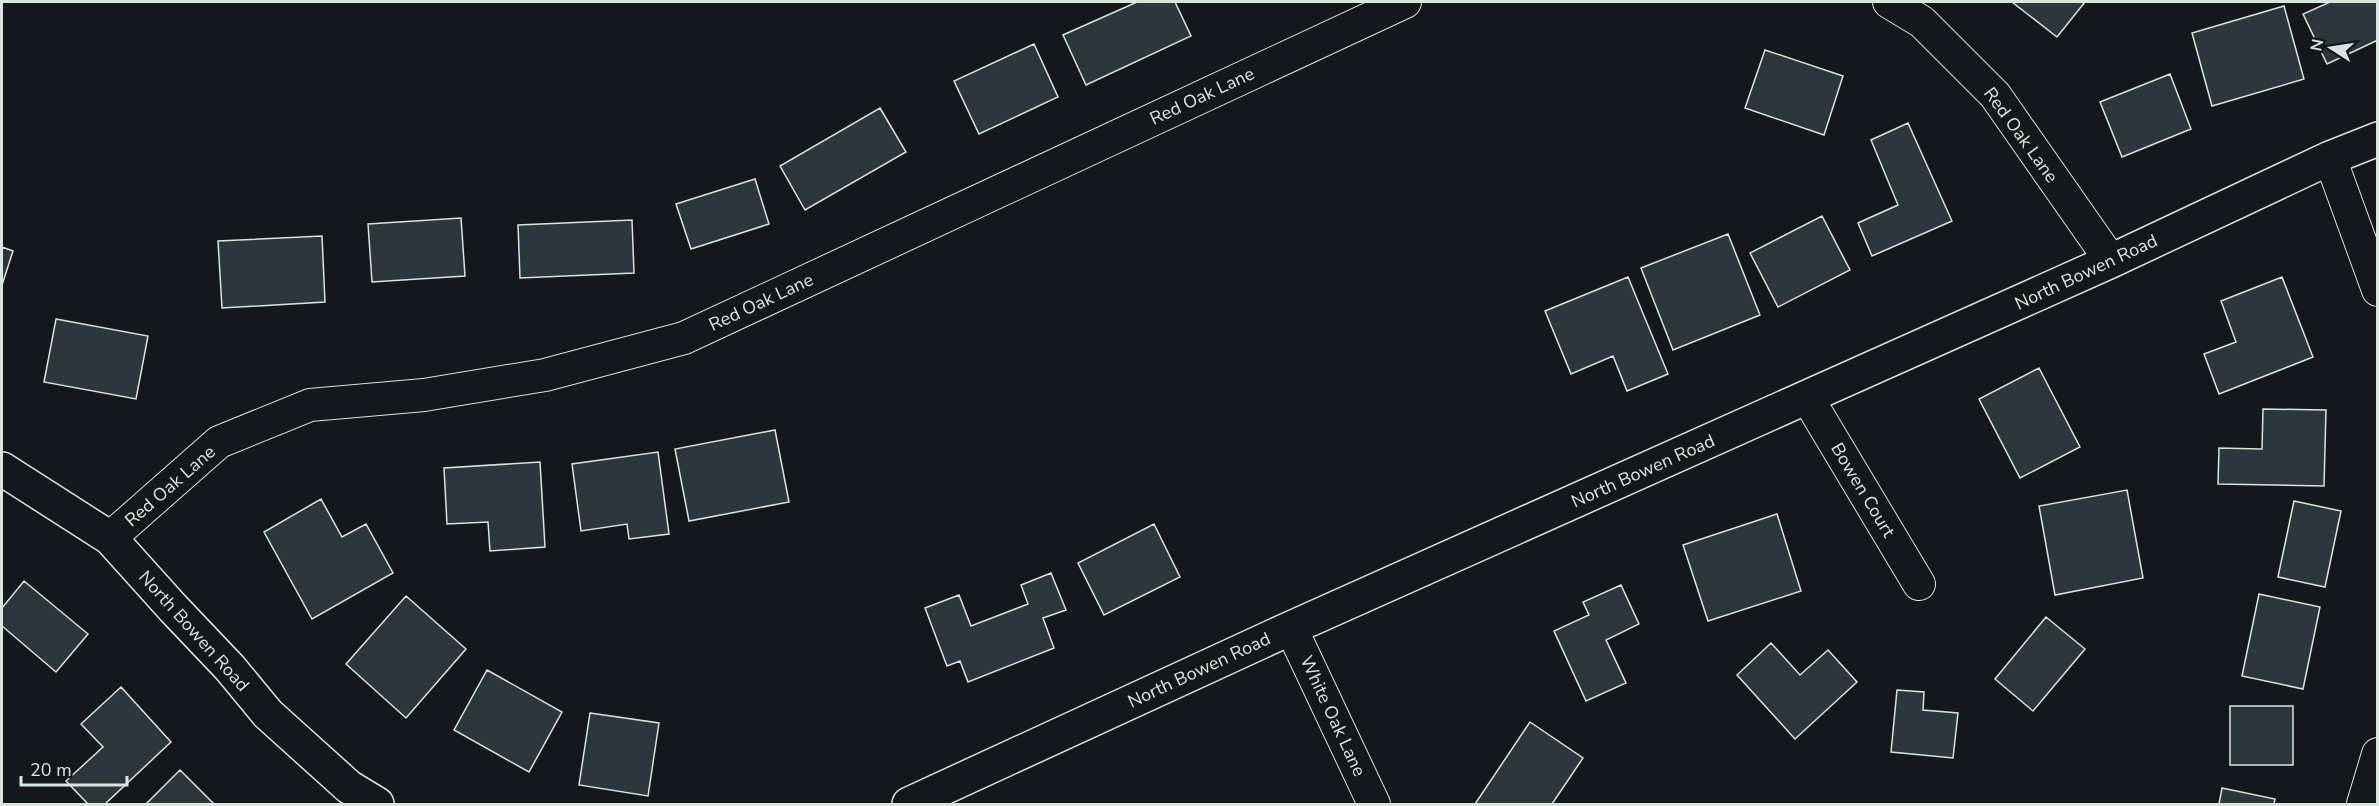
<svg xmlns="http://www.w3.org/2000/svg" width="2379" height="806" font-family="'Nunito Sans',sans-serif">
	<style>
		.building { fill: #2c363c; stroke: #d8e6dc; stroke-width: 1.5 }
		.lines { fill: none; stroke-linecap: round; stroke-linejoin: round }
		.street-casing { stroke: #d8e6dc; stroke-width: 34 }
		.secondary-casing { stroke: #d8e6dc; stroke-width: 36 }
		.street { stroke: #14181c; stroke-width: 32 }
		.secondary { stroke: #14181c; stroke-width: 33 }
		.labels { text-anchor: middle; stroke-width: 4.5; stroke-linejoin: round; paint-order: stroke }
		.street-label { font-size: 18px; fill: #d8e6dc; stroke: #14181c }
	</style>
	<rect width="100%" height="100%" fill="#14181c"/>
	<!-- building -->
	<path class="building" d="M1137,2H1175L1191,36L1086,85L1063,35Z
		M2012,2H2085L2057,37Z
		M2330,2H2378V40L2327,64L2303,14Z
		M2284,6L2304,79L2212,106L2192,33Z
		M1034,44L1058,97L979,134L954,81Z
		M1765,50L1843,76L1824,135L1745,108Z
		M2170,74L2191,129L2122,157L2100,102Z
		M880,108L906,152L805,210L780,166Z
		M1908,123L1952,221L1872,256L1858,223L1898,205L1871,140Z
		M755,179L769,224L691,249L676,204Z
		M1822,216L1850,270L1778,307L1750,253Z
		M461,218L465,276L372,282L368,224Z
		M632,220L634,273L520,278L518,225Z
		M1728,234L1760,315L1673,350L1641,268Z
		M322,236L325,302L222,308L218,241Z
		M2,247L13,251L2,285Z
		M1628,277L1668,374L1627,391L1613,356L1571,374L1545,311Z
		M2282,277L2313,357L2219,394L2204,354L2236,342L2221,301Z
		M56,319L148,336L136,399L44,382Z
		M2039,368L2080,447L2020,478L1979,399Z
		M2263,409L2326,410L2324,486L2218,484L2219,448L2262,449Z
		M775,430L789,502L689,521L675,449Z
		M658,452L669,534L629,539L627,524L581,531L572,464Z
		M540,462L545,547L490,551L488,522L447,524L444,468Z
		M2127,490L2143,578L2055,595L2039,506Z
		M321,499L342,537L366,524L393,573L312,619L264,532Z
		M2294,501L2341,511L2325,587L2278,577Z
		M1777,514L1801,591L1708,621L1683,545Z
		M1154,524L1180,577L1104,615L1078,563Z
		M1051,573L1066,610L1043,618L1054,648L968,682L960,661L947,666L925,608L959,595L971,626L1028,604L1021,585Z
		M24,581L88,634L56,672L2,626V608Z
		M1621,585L1639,624L1606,640L1626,683L1586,701L1554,631L1589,615L1583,602Z
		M2259,594L2320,607L2303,689L2242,676Z
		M406,596L466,649L406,718L346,664Z
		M2046,617L2085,649L2033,711L1995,679Z
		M1771,643L1800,675L1828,650L1857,682L1795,739L1737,675Z
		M487,670L562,712L529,772L454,730Z
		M121,687L171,742L105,804H88L66,781L103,747L81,724Z
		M1897,690L1924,692L1923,710L1958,713L1953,758L1891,752Z
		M2230,706H2293V765H2230Z
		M590,713L659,723L648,796L579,785Z
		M1530,722L1583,758L1552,804H1475Z
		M180,770L214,804H146Z
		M2222,788L2275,799L2274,804H2219Z"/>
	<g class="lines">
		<defs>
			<path id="street" d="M1889,2L1922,22L1995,95L2111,261
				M2330,158L2378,290
				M1807,397L1919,584
				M110,538L219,442L310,405L424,395L545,375L684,338L1405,2
				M1291,628L1374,804
				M2363,804L2378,754"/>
			<path id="secondary" d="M2,469L110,538L173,608L230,668L268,714L349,787L377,804
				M909,804L1291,628L2111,261L2330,158L2378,139"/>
		</defs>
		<!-- street casing -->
		<use href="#street" class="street-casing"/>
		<!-- secondary casing -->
		<use href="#secondary" class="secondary-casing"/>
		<!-- street -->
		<use href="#street" class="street"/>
		<!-- secondary -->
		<use href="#secondary" class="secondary"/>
	</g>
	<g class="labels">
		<!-- street labels -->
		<g class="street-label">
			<text transform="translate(1202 96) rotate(-25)" y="6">Red Oak Lane</text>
			<text transform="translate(2021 135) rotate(54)" y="6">Red Oak Lane</text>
			<text transform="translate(2086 272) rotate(-25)" y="6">North Bowen Road</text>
			<text transform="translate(761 302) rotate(-25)" y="6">Red Oak Lane</text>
			<text transform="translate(1643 471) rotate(-24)" y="6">North Bowen Road</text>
			<text transform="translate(170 486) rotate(-41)" y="6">Red Oak Lane</text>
			<text transform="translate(1863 490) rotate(59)" y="6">Bowen Court</text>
			<text transform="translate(194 631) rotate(48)" y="6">North Bowen Road</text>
			<text transform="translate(1199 670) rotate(-25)" y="6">North Bowen Road</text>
			<text transform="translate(1333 716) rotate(65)" y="6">White Oak Lane</text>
		</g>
	</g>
	<!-- border -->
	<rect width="2379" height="806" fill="none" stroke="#d8e6dc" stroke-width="6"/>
	<!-- north arrow -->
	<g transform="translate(2331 48) rotate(282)" stroke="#14181c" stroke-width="4.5" paint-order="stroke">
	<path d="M0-4.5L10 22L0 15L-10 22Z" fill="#d8e6dc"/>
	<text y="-9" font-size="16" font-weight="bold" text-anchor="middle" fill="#d8e6dc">N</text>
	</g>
	<!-- scale -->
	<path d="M21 776v9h106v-9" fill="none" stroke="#d8e6dc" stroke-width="3"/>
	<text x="30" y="776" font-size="18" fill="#d8e6dc" stroke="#14181c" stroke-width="4.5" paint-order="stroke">20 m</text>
</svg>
